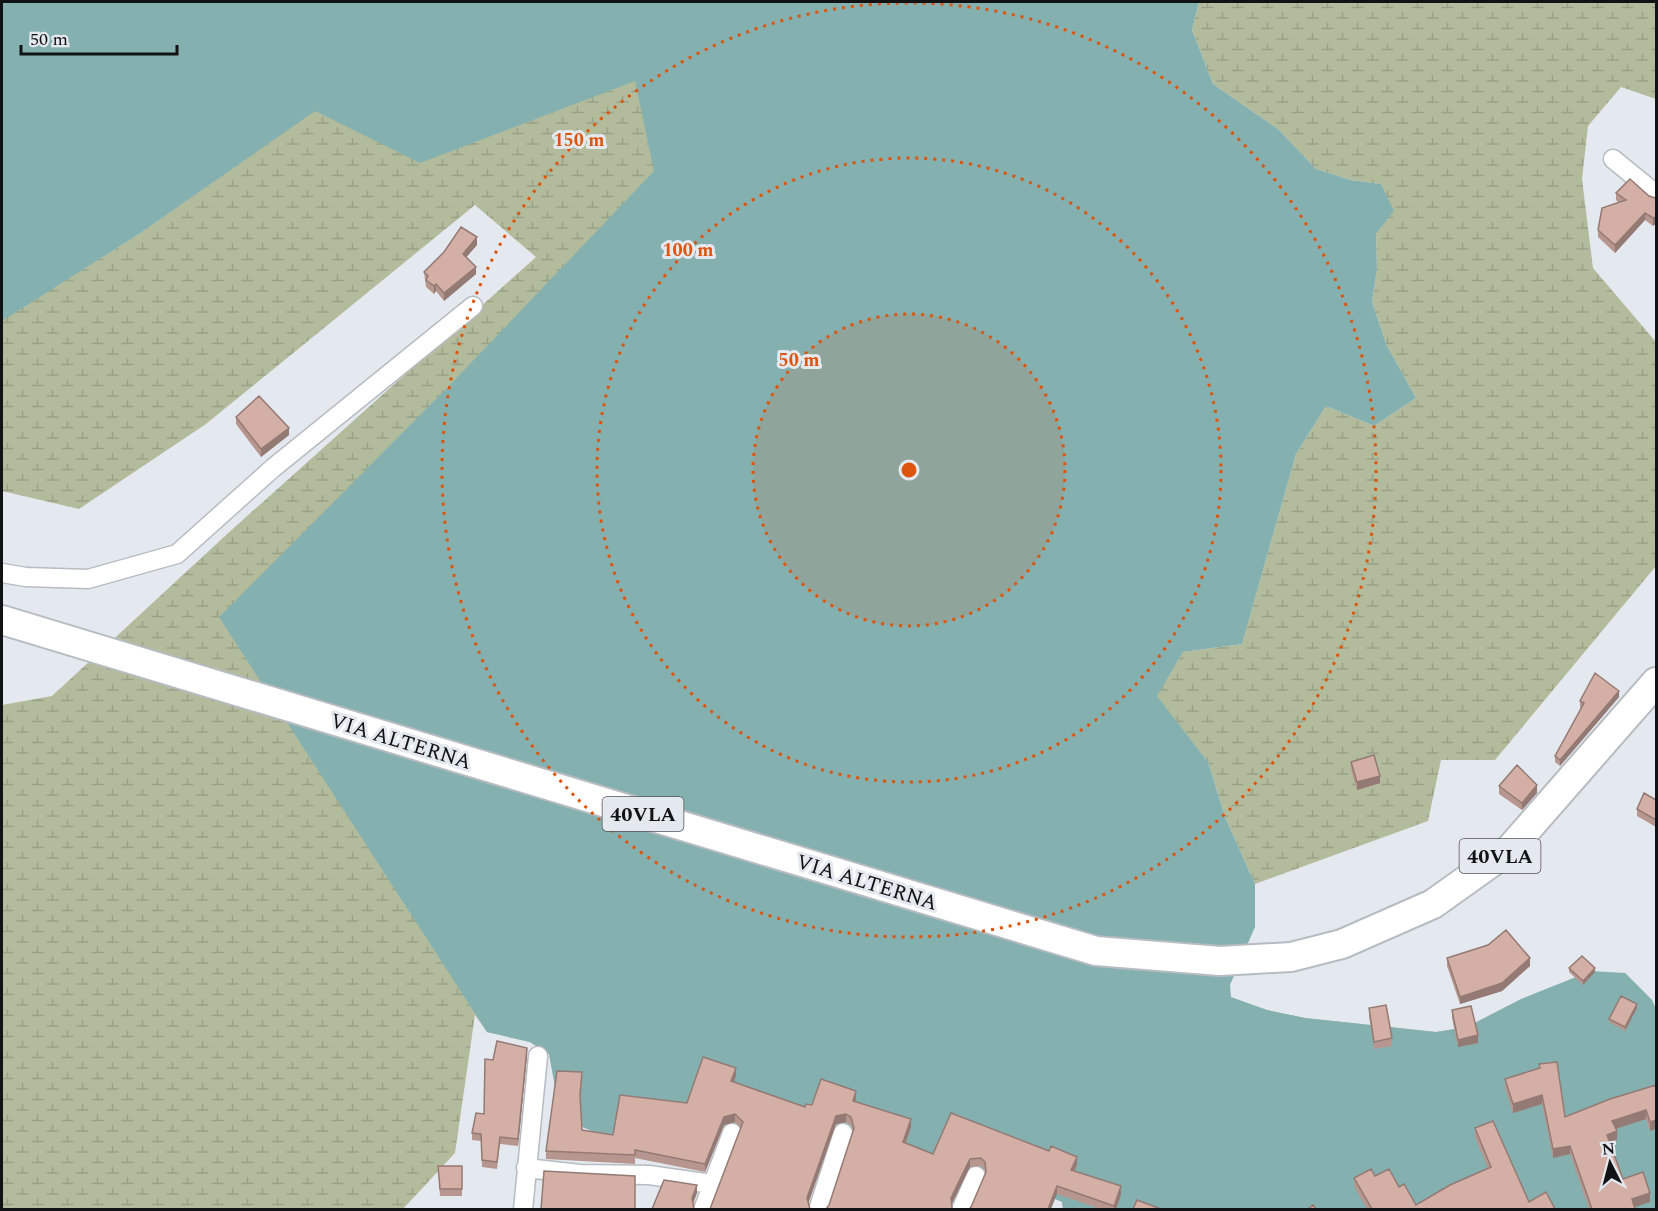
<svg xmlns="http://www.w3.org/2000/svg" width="1658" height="1211" font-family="Spectral,serif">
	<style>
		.wetland { fill: url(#wetland-marsh); fill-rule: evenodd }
		.water { fill: #85b0b0 }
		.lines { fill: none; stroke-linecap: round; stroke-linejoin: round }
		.minor-casing { stroke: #b7bcc1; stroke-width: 21 }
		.primary-casing { stroke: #b7bcc1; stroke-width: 32 }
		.minor { stroke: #fff; stroke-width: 18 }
		.primary { stroke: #fff; stroke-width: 28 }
		.wall { fill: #b6968e }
		.shaded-wall { fill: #947a74 }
		.building { fill: #d4afa5; stroke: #947a74; stroke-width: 1.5 }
		.ring { fill: none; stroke: #dd550c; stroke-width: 3; stroke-dasharray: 3 6 }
		.labels { text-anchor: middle; stroke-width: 6; stroke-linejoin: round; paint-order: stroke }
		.shield { fill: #e4e9ef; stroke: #505256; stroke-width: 1.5 }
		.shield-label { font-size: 20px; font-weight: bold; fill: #101214 }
		.street-label { font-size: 21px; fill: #101214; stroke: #e4e9ef }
		.centre { fill: #dd550c; stroke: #e4e9ef; stroke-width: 3 }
		.ring-label { font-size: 18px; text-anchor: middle; font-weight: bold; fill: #dd550c; stroke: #e4e9ef; stroke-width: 6; stroke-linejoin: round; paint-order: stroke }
	</style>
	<defs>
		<pattern id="wetland-marsh" width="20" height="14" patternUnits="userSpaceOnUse" patternTransform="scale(1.5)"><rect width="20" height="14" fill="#b2bc9d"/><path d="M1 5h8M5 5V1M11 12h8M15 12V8" fill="none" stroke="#98a186"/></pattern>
	</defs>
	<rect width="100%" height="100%" fill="#e4e9ef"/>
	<!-- wetland -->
	<path class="wetland" d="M2,2H665L1231,998L1267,1010L1305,1018L1436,1032L1467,1027L1508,1006L1625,973L1652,1000L1656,1009V1209H1063L1062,1202L1040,1192L941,1165L871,1137L805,1115L723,1128L558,1102L549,1054L530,1042L487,1032L475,1015L455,1153L403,1209H2V705L52,696L226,535L536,257L475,205L206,424L79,509L2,491ZM267,144L142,232L20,309Z
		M1199,2H1656V99L1621,87L1588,126L1582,179L1593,268L1656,342V566L1495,760H1441L1428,821L1255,884L1225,817L1208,762L1156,696L1183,652L1242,644L1296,454L1326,406L1374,426L1416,398L1387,346L1372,302L1377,269L1376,234L1393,211L1381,184L1351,180L1316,169L1279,130L1213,84L1192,30Z"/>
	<!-- water -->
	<path class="water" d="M2,2H1199L1192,30L1213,84L1279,130L1316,169L1351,180L1381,184L1394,211L1376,234L1377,269L1372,302L1387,346L1416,398L1374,426L1326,406L1296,454L1242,644L1183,652L1157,696L1208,762L1225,817L1255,884V927L1230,985L1231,997L1267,1010L1305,1018L1436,1032L1467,1027L1521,999L1591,971L1625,973L1652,1000L1656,1010V1209H1063L1062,1202L1040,1192L941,1165L871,1137L805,1115L723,1128L608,1138L573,1123L558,1102L549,1054L530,1042L487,1032L219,617L449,386L654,171L635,81L420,163L315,111L142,232L2,321Z"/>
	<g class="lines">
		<defs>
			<path id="minor" d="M1613,159L1656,194
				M2,573L26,577L88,579L177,554L273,468L473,306
				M526,1168L580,1174L649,1175L712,1184
				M523,1210L538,1056
				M703,1210L732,1133
				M818,1210L843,1133
				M961,1210L976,1176"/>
			<path id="primary" d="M2,620L1096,951L1220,961L1291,957L1342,944L1433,904L1510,849L1656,682"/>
		</defs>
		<!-- minor casing -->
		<use href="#minor" class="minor-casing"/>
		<!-- primary casing -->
		<use href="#primary" class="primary-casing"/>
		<!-- minor -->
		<use href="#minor" class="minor"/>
		<!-- primary -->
		<use href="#primary" class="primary"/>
	</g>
	<!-- wall -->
	<path class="wall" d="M1616,193L1649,196L1655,198L1653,226L1645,220L1615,253L1598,237V230L1619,203L1616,200Z
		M477,245L466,257L476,274L444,301L436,291L434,294L426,287L424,272Z
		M236,417L289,435L261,457L236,424Z
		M1619,697L1560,766L1555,762V756L1581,708L1580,707V701Z
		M1351,762L1380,783L1357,790L1351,769Z
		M1499,786L1537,793L1522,810L1499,794Z
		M1656,800V827L1637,816V809Z
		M1447,958L1530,966L1502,991L1460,1004L1447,966Z
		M1569,968L1595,972L1583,985L1569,972Z
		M1369,1008L1392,1038V1046L1374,1049L1369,1016Z
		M1637,1008L1625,1031L1609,1022V1019Z
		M1452,1010L1478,1043L1458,1047L1452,1018Z
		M527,1055L518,1146L500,1144L497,1169L482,1167L481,1141L472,1140V1133L484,1114L493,1060Z
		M1539,1064L1565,1117L1656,1085L1650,1131L1646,1119L1615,1129L1617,1140L1610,1143L1623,1179L1650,1202L1634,1207L1635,1209H1589L1570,1154L1553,1158L1542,1104L1513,1113L1505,1088V1079L1539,1068Z
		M736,1076L734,1082L805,1107L812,1105L856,1099L855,1102L911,1127L906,1143L933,1154L1077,1165L1074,1171L1121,1195L1116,1209H1101L1057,1194L971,1207L986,1173L985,1170L981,1166L970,1167L951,1205H829L853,1132L851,1125L846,1122L836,1124L808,1204L735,1122L724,1125L705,1172L635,1158V1164L546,1159V1151L582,1080L580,1099L582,1130L613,1135L687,1103Z
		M1475,1128L1529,1202L1555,1209H1367L1354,1186V1178L1375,1176L1399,1187L1416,1205L1488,1168L1475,1137Z
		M438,1166H462V1196H440Z"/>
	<!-- shaded-wall -->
	<path class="shaded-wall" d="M1645,213V220L1615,253V245Z
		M1656,217V224L1653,226V218Z
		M477,237V245L463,261V254Z
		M476,267V274L444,301V293Z
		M436,284V291L434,294V286Z
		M289,428V435L261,457V449Z
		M1619,691V697L1560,766V760Z
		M1380,776V783L1357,790V782Z
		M1537,785V793L1522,810V803Z
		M1530,958V966L1502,991L1460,1004V997Z
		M1595,968V972L1583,985V981Z
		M1637,1004V1008L1625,1031V1027Z
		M1478,1035V1043L1458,1047V1040Z
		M527,1048V1055L518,1146V1139Z
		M736,1068V1076L731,1089V1081Z
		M856,1091V1099L853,1109V1101Z
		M1542,1095V1104L1513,1113V1104Z
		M1646,1110V1119L1612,1130V1121Z
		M735,1114V1122L724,1125L705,1172V1164L724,1117Z
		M846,1114V1122L836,1124L807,1207V1198L836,1116Z
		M911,1119V1127L903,1150V1142Z
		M1656,1120V1129L1650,1131V1122Z
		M1617,1131V1140L1607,1144V1135Z
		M1570,1146V1154L1553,1158V1149Z
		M1077,1157V1165L1071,1178V1170Z
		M970,1159V1167L951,1206V1198Z
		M697,1185V1193L692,1207V1198Z
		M1057,1186V1194L1051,1209H1048Z
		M1121,1186V1195L1116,1209H1114V1206Z
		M1650,1193V1202L1632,1208V1199Z"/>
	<!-- building -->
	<path class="building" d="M1630,179L1649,196L1655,198L1656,197V217L1653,218L1645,213L1615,245L1598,230L1602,208L1626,200L1616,193Z
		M461,227L477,237L463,254L476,267L444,293L436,284L434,286L426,280L428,276L424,272L444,252Z
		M259,396L289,428L261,449L236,417Z
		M1595,673L1619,691L1560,760L1555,756L1584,703L1580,701Z
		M1374,755L1380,776L1357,782L1351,762Z
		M1517,765L1537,785L1522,803L1499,786Z
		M1644,793L1656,800V820L1637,809Z
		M1506,930L1530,958L1502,983L1460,997L1447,958L1488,945Z
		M1582,956L1595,968L1583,981L1569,968Z
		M1621,996L1637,1004L1625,1027L1609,1019Z
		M1386,1005L1392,1038L1374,1042L1369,1008Z
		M1471,1006L1478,1035L1458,1040L1452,1010Z
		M497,1041L527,1048L518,1139L500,1137L497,1162L482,1160L481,1134L472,1133L476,1113L484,1114L485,1059L493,1060Z
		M703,1057L736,1068L731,1081L805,1107L806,1104L812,1105L821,1079L856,1091L853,1101L911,1119L903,1142L933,1154L951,1113L1049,1151L1051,1146L1077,1157L1071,1170L1121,1186L1114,1206L1057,1186L1048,1209H969L971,1207L986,1172L985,1162L981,1158L970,1159L951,1198L952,1208L953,1209H826L829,1205L854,1128L851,1117L846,1114L836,1116L807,1198L810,1209H710L743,1122L735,1114L724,1117L705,1164L635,1150V1155L546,1151L557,1071L582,1072L580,1095L582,1130L613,1135L620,1095L687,1103Z
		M1557,1062L1565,1117L1610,1099L1656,1085V1120L1650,1122L1646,1110L1612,1121L1617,1131L1607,1135L1623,1179L1643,1172L1650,1193L1632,1199L1635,1209H1592L1570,1146L1553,1149L1542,1095L1513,1104L1505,1079L1540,1068L1539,1064Z
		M1493,1121L1529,1202L1546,1192L1555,1209H1372L1354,1178L1371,1169L1375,1176L1389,1169L1399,1187L1404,1184L1416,1205L1450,1185L1491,1167L1475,1128Z
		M438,1166H462V1189H440Z
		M544,1171L635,1176V1209H541Z
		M664,1180L697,1185L692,1198L694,1209H695H652Z
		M1137,1200L1161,1209H1133Z
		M1313,1205L1316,1209H1308Z"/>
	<!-- distance rings -->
	<circle cx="909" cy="470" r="156" fill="#dd550c" fill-opacity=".12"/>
	<g class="ring">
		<circle cx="909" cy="470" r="156"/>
		<circle cx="909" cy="470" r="312"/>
		<circle cx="909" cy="470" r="467"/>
	</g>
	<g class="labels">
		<!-- shield labels -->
		<g class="shield">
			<rect x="602.5" y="797" width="81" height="34" rx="4.5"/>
			<rect x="1459.5" y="839" width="81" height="34" rx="4.5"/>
		</g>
		<g class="shield-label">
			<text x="643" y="821">40VLA</text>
			<text x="1500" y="863">40VLA</text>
		</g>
		<!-- street labels -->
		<g class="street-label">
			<text transform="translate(401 741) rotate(17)" y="7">VIA ALTERNA</text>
			<text transform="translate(867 882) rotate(17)" y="7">VIA ALTERNA</text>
		</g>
	</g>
	<circle cx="909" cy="470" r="9" class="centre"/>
	<g class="ring-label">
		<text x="579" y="146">150 m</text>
		<text x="688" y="256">100 m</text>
		<text x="799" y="366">50 m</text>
	</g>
	<!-- border -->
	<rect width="1658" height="1211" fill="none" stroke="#101214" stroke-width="6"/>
	<!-- north arrow -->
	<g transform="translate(1610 1163) rotate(354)" stroke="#e4e9ef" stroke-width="4.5" paint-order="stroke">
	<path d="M0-4.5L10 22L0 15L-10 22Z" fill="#101214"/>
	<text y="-9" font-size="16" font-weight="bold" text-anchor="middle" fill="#101214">N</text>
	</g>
	<!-- scale -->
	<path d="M21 45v9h156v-9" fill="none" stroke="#101214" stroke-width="3"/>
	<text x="30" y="45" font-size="18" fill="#101214" stroke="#e4e9ef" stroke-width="4.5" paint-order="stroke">50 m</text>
</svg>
